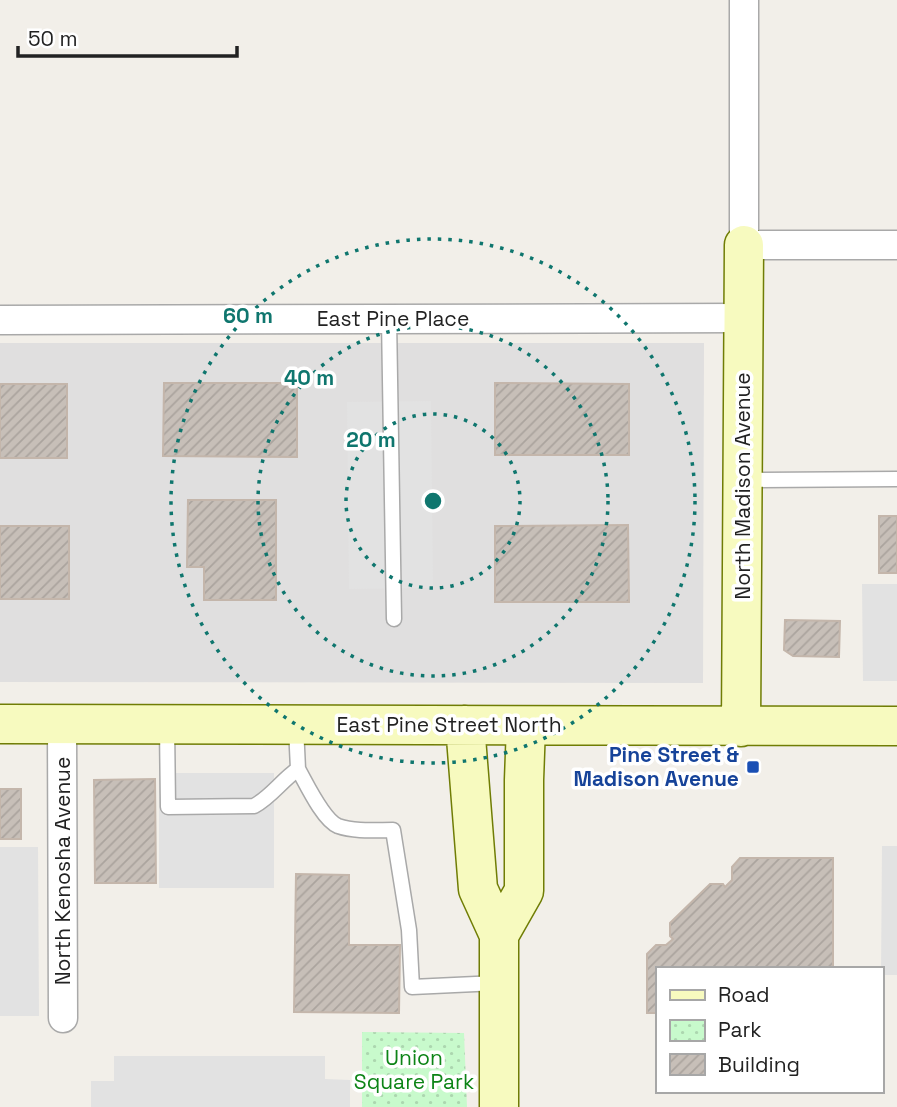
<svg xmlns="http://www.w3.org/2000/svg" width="897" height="1107" font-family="'Space Grotesk',sans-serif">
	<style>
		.residential { fill: #e0dfdf }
		.park { fill: url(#park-dots) }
		.parking { fill: #e2e2e2 }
		.building { fill: url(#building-hatch); stroke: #c4b6ab; stroke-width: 2 }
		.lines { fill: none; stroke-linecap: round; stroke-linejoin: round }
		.lane-casing { stroke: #a9a9a9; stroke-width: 17 }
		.street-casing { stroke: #a9a9a9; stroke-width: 31 }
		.secondary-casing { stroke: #707d05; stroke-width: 41 }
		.lane { stroke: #fff; stroke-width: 14 }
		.street { stroke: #fff; stroke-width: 28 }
		.secondary { stroke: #f7fabf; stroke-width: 38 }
		.ring { fill: none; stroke: #0f766e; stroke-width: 3.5; stroke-dasharray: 3.5 7 }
		.transit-dot { fill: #1a4fb4; stroke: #fff; stroke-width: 2.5 }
		.labels { text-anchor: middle; stroke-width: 7; stroke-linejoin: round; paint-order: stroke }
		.street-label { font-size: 21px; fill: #222; stroke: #fff }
		.transit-label { font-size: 21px; font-weight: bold; fill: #164399; stroke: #fff; text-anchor: end }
		.park-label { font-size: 21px; fill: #0c8416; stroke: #fff }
		.centre { fill: #0f766e; stroke: #fff; stroke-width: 3.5 }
		.ring-label { font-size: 21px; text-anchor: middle; font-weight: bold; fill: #0f766e; stroke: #fff; stroke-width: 7; stroke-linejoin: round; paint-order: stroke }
	</style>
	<defs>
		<pattern id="park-dots" width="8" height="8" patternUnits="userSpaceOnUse" patternTransform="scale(1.75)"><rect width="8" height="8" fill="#c8facc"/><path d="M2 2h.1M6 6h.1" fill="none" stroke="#acd6af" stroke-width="1.8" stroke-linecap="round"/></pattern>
		<pattern id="building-hatch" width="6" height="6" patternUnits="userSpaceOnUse" patternTransform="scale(1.75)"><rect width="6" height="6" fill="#c7bfb8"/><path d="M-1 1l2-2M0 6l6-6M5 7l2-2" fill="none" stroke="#aba49e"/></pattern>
	</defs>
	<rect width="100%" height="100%" fill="#f2efe9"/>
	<!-- residential -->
	<path class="residential" d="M0,343H704L703,683L0,682Z"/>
	<!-- park -->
	<path class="park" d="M362,1032L464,1033L467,1107H362Z"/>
	<!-- parking -->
	<path class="parking" d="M431,401L433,588L349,589L347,402Z
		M862,584H897V681H863Z
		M159,773H274V888H159Z
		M882,846H897V975H881Z
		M0,847H38L39,1016H0Z
		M114,1056H325V1079L350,1080V1107H91V1081H114Z"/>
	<!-- building -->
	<path class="building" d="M164,383H297V457L163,456Z
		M495,383L629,384V455H495Z
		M0,384H67V458H0Z
		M188,500H276V600H204V567H187Z
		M879,516H897V573H879Z
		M628,525L629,602H495V526Z
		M0,526H69V599H0Z
		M785,620L840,621L839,657L793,656L784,650Z
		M155,779L156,883H95L94,780Z
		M0,789H21V839H0Z
		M740,858H833V969H657V1013H647V954L656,945H666L673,939L670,936V923L710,884H723L725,887L732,880V867Z
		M296,874L349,875V945H400L399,1013L294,1012Z"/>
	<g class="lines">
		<defs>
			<path id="lane" d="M389,319L394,619
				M744,480L897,479
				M167,726L168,807L254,806C271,797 281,781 298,769L296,727
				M298,769C306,783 323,820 338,826C355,832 376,830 393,830L409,930L412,987L497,983"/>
			<path id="street" d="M744,0V245H897
				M0,320L743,318
				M62,724L63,1018"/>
			<path id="secondary" d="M0,724L897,726
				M465,725L478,889L499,935V1107
				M741,727L744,245
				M499,935L524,891V780L526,726"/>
		</defs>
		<!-- lane casing -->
		<use href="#lane" class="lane-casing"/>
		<!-- street casing -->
		<use href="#street" class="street-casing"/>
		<!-- secondary casing -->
		<use href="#secondary" class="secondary-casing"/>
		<!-- lane -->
		<use href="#lane" class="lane"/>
		<!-- street -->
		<use href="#street" class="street"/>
		<!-- secondary -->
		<use href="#secondary" class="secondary"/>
	</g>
	<!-- distance rings -->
	<g class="ring">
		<circle cx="433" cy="501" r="87"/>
		<circle cx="433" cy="501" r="175"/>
		<circle cx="433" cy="501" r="262"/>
	</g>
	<!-- markers -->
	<rect class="transit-dot" x="746" y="760" width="14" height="14" rx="3.5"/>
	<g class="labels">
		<!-- street labels -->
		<g class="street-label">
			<text x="393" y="326">East Pine Place</text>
			<text transform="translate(743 486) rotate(-90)" y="7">North Madison Avenue</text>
			<text x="449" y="732">East Pine Street North</text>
			<text transform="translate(63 871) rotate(-90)" y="7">North Kenosha Avenue</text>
		</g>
		<!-- transit labels -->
		<g class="transit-label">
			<text x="739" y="762">Pine Street &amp;<tspan x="739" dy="24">Madison Avenue</tspan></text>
		</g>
		<!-- park labels -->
		<g class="park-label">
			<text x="414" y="1065">Union<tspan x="414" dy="24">Square Park</tspan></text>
		</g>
	</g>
	<circle cx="433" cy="501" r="10" class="centre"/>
	<g class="ring-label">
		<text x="248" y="323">60 m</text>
		<text x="309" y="385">40 m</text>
		<text x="371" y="447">20 m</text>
	</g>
	<!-- legend -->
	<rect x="656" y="967" width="228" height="126" fill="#ffffff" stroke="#a7a7a7" stroke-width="2"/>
	<rect x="670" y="990" width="35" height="10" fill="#f7fabf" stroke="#a7a7a7" stroke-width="2"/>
	<text x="718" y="1002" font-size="21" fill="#222222">Road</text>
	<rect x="670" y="1020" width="35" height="21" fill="url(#park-dots)" stroke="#a7a7a7" stroke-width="2"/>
	<text x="718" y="1037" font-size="21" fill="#222222">Park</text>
	<rect x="670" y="1054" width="35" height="21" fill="url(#building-hatch)" stroke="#a7a7a7" stroke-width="2"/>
	<text x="718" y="1072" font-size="21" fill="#222222">Building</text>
	<!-- scale -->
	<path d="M18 46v10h219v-10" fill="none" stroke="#222222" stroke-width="3.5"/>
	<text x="28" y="46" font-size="21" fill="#222222" stroke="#ffffff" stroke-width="5" paint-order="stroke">50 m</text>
</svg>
